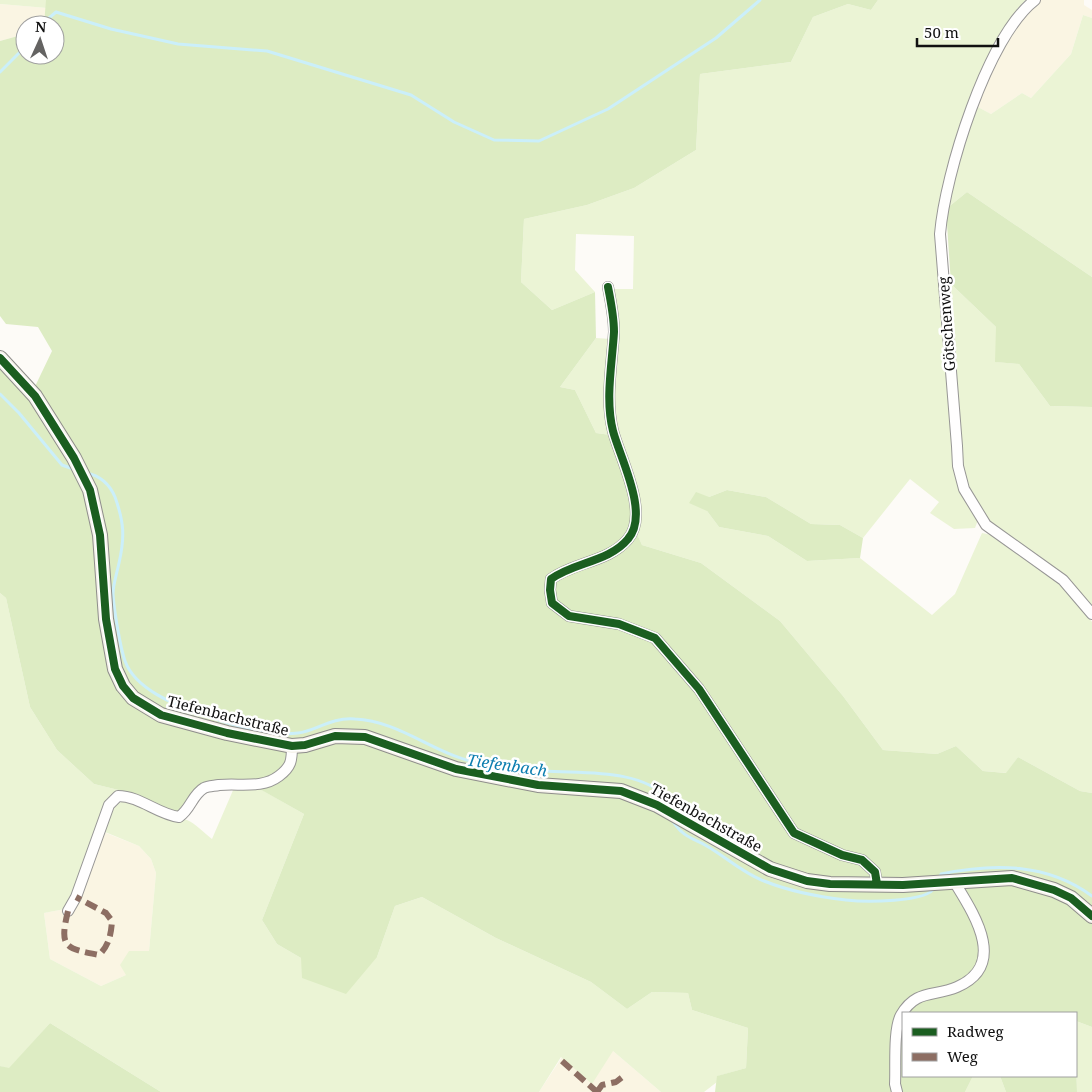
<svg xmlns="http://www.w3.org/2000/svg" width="1092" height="1092" font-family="'Noto Serif',serif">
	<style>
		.farmland { fill: #faf5e3 }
		.green { fill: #ebf4d5 }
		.forest { fill: #ddecc3 }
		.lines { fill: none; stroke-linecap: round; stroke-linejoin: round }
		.stream { stroke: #cbeffa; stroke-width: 3 }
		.street-casing { stroke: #979695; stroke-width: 12 }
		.secondary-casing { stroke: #8e8d8b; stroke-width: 16 }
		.street { stroke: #fffefe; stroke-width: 10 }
		.secondary { stroke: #f6f3eb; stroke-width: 14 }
		.quiet { stroke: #8d6e63; stroke-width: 6; stroke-dasharray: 12 6; stroke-linecap: butt }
		.cycleway-casing { stroke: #fff; stroke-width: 11 }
		.cycleway { stroke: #1b5e20; stroke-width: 8 }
		.labels { text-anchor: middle; stroke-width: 5; stroke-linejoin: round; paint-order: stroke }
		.street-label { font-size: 15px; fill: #111; stroke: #fff }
		.water-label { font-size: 16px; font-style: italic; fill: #0d7eb0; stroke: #fff }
	</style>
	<rect width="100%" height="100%" fill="#fdfbf7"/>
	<!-- farmland -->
	<path class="farmland" d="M1039,0H1084V5L1092,10V18L1083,15L1071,54L1031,98L1022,93L991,114L976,106L1011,32Z
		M0,4L47,8L44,25H25V34L0,41Z
		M96,829L139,846L151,859L156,873L149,951L126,975L101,986L50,959L44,913L65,909Z
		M613,1051L661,1092H539L562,1057Z"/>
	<!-- green -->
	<path class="green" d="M0,0H46L47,8L0,4Z
		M878,0H1026L1018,8L1001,35L940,209L945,339L942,362L948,380L954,461L978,520L975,528L954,529L930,513L939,502L910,479L863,538L840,525L811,524L766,497L727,490L709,497L707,511L719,527L768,536L807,561L860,558L932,615L955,594L982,533L992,535L1064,586L1092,622V793L1080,791L1018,757L1007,773L983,771L956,746L937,754L883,750L843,696L780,621L701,563L642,545L635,530L612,411L613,294L615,289H633L634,236L576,234L575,270L595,292L552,310L521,282L524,219L587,205L634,188L696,150L700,74L791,62L813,17L848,4L871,10Z
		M1083,15L1092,18V277L967,192L946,209L976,106L991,114L1022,93L1031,98L1071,54Z
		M951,284L996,327V362L1019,364L1050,406L1092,407V605L994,528L983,516L964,477L957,421Z
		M596,338L611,339V435L596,433L575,390L560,387Z
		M0,593L6,598L30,707L57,750L94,784L127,792L114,794L65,909L44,913L50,959L101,986L126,975L120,965L129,951H149L156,873L151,859L139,846L105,832C108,823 110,810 118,804C133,791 155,817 171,820C176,821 182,819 187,820C195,823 205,834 212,839L234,788L260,789L304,814L262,920L277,944L301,958L377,957L395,906L422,897L496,938L591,982L627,1009L652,992L688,993L692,1010L748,1028L746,1068L718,1076L717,1082L704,1092H661L613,1051L592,1084L561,1057L539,1092H161L50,1023L9,1069L0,1066Z
		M1076,1021L1092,1027V1092H1077Z
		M973,1076H1000L1006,1092H965Z"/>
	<!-- forest -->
	<path class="forest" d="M46,0H878L871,10L848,4L813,17L791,62L700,74L696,150L634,188L587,205L524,219L521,282L552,310L595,292L596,338L560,387L575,390L596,433L611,435L631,495L632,523L642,545L701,563L780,621L843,696L883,750L937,754L956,746L983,771L1006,773L1018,757L1080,791L1092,793V1027L1076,1021V1013H903V1076H973L965,1092H715L717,1076L746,1068L748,1028L692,1010L688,993L652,992L627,1009L591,982L496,938L422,897L395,906L377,957L346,994L302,978L301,958L277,944L262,920L304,814L256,787L201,786L178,812L166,810L139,795L94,784L57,750L30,707L6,598L0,593V359L29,399L52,351L38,327L6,324L0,316V41L25,34V55H55V25H44Z
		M967,192L1092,277V407L1050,406L1019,364L995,362L996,327L951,284L946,209Z
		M727,490L766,497L811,524L840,525L863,538L860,558L807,561L768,536L719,527L707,511L689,503L696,492L709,497Z
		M50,1023L161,1092H0V1066L9,1068Z
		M1076,1055L1077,1092H1006L1000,1076H1076Z"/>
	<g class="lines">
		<!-- stream -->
		<path class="stream" d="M46,25L48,19L56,12L111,29L178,44L267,51L411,95L454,122L494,140L539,141L608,109L716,38L760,0
			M0,72L25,47
			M0,394L19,413L62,465L76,470
			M87,473C100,476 110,485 115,497C124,522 125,537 119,563C117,573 113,584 113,594C114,609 120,647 125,661C135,689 175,705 201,714C226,723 271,737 298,733C316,731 331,717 355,719C402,721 438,758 485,764C504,767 524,770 544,771C584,774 639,768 669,799V807
			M672,820C675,824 678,829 682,832C688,838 698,841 705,845C725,856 742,873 764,881C789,891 820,897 846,900C863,902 928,903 935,887
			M939,879L941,874C994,863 1047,863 1092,896"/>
		<defs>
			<path id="street" d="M1035,0C987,37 945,174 940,234L957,446L958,466L964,489L986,525L1063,580L1092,614
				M608,287C611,302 614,317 614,332C612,365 605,399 613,431C620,458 650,514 628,539C609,562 574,562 551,579L550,590L552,603L569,616L619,624L655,638L699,689L794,833L842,855L862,860L875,872L877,884
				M68,911L76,897L109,805L118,796C140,796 157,814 179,817C191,809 192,795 204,788C208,786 214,786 219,785C240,783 262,789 279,776C291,767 292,761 292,746
				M897,1092L895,1084C896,1068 893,1029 901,1015C916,989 934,997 957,987C1008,965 974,914 955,883"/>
			<path id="secondary" d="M0,358L35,396L74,458L90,490L100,535L106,619L115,669L123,686L133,698L161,715L227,733L292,746L305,745L335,736L365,737L456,769L538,785L621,791L657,805L770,869L807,881L830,884L903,885L1012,878L1054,890L1071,898L1092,916"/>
		</defs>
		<!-- street casing -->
		<use href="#street" class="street-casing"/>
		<!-- secondary casing -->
		<use href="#secondary" class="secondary-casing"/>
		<!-- street -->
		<use href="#street" class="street"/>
		<!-- secondary -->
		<use href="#secondary" class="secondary"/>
		<!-- quiet -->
		<path class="quiet" d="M68,911C59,948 65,948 99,955C109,945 111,935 112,921L106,913L76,897
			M562,1061L597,1092
			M597,1092L602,1085L616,1082L625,1075"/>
		<defs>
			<path id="cycleway" d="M608,287C611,302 614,317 614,332C612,365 605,399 613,431C620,458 650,514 628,539C609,562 574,562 551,579L550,590L552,603L569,616L619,624L655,638L699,689L794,833L842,855L862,860L875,872L877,884
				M0,358L35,396L74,458L90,490L100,535L106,619L115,669L123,686L133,698L161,715L227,733L292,746L305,745L335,736L365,737L456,769L538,785L621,791L657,805L770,869L807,881L830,884L903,885L1012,878L1054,890L1071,898L1092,916"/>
		</defs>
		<!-- cycleway casing -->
		<use href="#cycleway" class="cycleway-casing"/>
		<!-- cycleway -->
		<use href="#cycleway" class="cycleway"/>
	</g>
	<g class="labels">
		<!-- street labels -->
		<g class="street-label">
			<text transform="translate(947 324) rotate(-94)" y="5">Götschenweg</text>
			<text transform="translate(228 716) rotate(14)" y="5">Tiefenbachstraße</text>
			<text transform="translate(706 818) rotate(29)" y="5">Tiefenbachstraße</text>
		</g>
		<!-- water labels -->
		<g class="water-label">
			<text transform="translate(507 765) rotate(8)" y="6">Tiefenbach</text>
		</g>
	</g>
	<!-- legend -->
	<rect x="902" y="1012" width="175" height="65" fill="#ffffff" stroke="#a0a0a0"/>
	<rect x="912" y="1028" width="25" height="8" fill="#1b5e20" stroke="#a0a0a0"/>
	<text x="947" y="1037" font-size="15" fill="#111111">Radweg</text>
	<rect x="912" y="1053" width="25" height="8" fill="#8d6e63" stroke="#a0a0a0"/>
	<text x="947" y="1062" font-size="15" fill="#111111">Weg</text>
	<!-- north arrow -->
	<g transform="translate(40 40) rotate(3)"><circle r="24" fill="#ffffff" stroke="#a0a0a0"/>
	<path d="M0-4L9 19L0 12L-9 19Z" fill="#646362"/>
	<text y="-8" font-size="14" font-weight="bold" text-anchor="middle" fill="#111111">N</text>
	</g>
	<!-- scale -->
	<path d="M917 38v8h81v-8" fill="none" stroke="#111111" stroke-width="2.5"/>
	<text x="924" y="38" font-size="15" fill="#111111" stroke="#ffffff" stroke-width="4" paint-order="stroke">50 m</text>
</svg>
